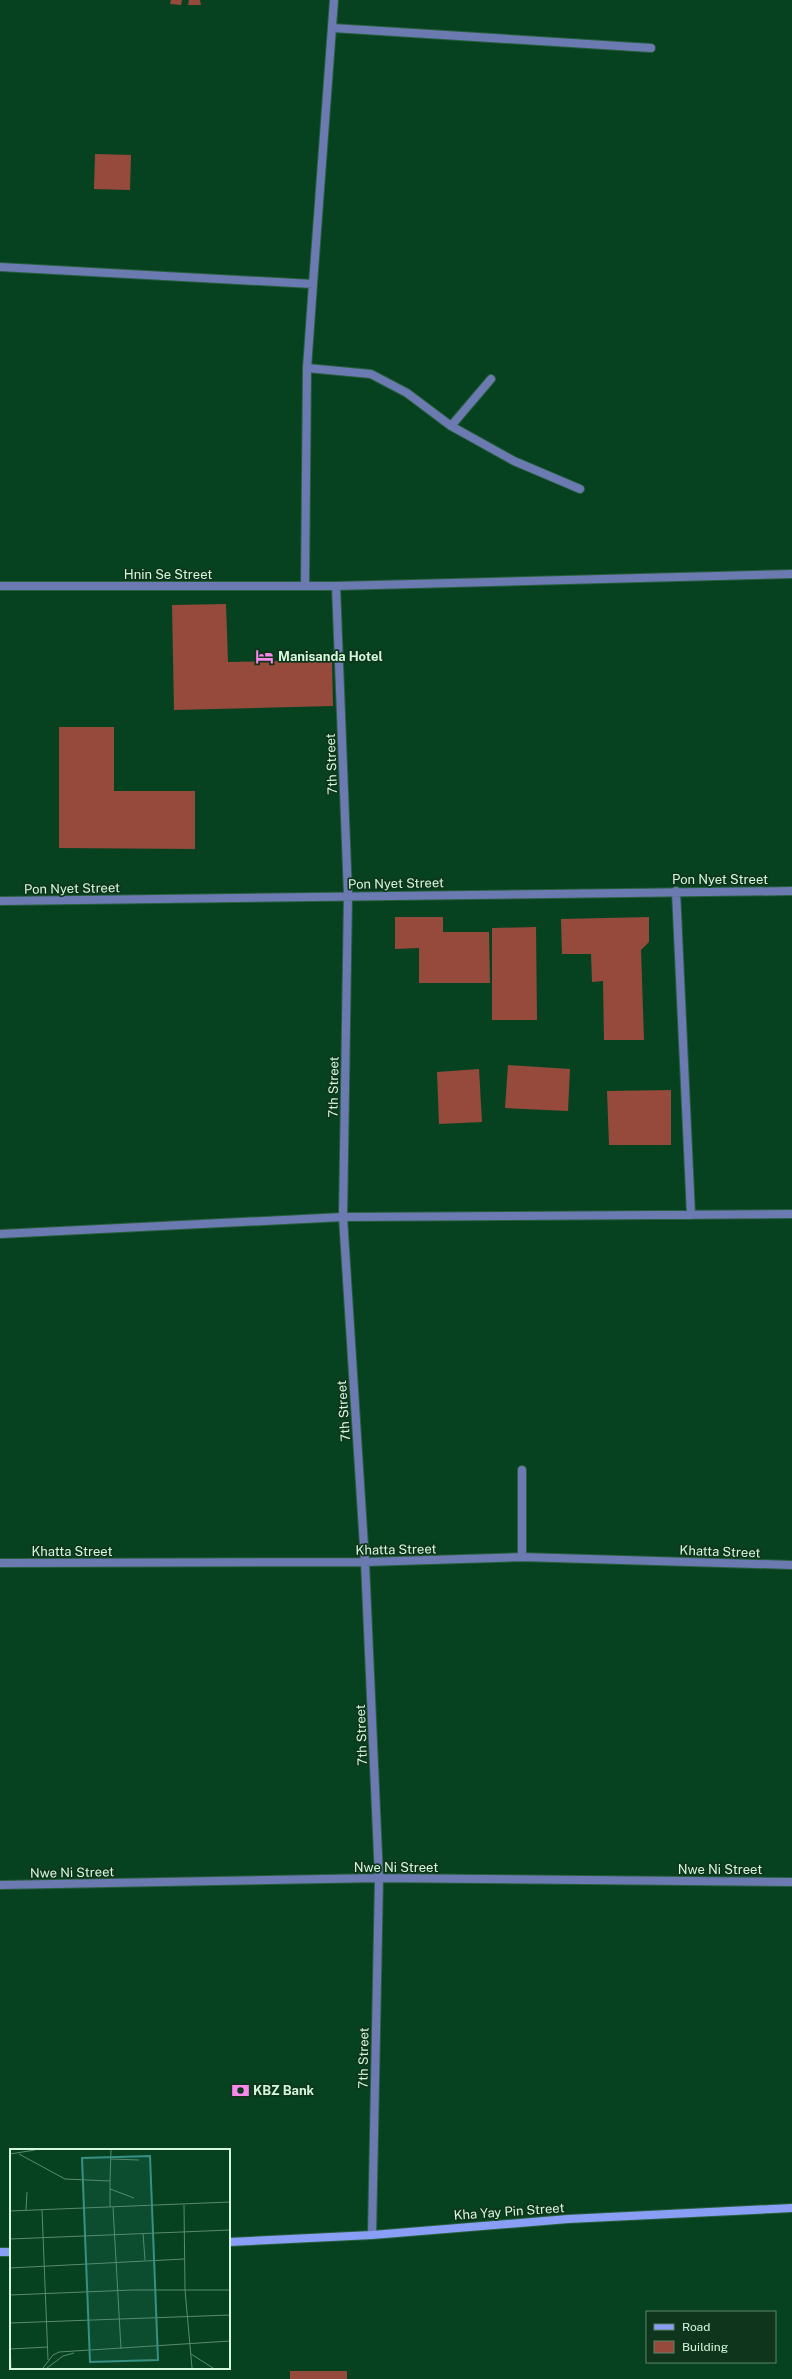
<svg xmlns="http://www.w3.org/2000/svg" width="792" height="2379" font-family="'Public Sans',sans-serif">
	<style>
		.building { fill: #954a3c }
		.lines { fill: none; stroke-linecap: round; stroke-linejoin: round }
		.lane-casing { stroke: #285f3e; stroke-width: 10 }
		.street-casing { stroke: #285f3e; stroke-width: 10 }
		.secondary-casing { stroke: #285f3e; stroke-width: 10 }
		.lane { stroke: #6b7ab1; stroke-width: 8 }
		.street { stroke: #6b7ab1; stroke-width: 8 }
		.secondary { stroke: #899ff6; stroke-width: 8 }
		.labels { text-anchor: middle; stroke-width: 3.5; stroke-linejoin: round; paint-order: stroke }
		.street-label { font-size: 13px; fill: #d5f8dd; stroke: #0f351c }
		.poi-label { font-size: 13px; font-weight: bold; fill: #d5f8dd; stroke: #0f351c; text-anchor: start }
		.inset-road { fill: none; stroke: #598b6c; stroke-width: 1 }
		.view { fill: #379084; fill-opacity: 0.15; stroke: #379084; stroke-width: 2 }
		.inset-edge { fill: none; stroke: #d5f8dd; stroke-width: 2 }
	</style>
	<rect width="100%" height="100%" fill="#074220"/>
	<!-- building -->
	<path class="building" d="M171,0H182L181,5L170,4Z
		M189,0H200L201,5H188Z
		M95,154L131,155L130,190L94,189Z
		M226,604L228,662L332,660L333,706L174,710L172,605Z
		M59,727H114V791H195V849L59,848Z
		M395,917H443V932H489L490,983H419V948L395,949Z
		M649,917V942L641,950L644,1040H604L603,981L592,982L591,954H562L561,919Z
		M536,927L537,1020H492V928Z
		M508,1065L570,1069L568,1111L505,1108Z
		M479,1069L482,1122L439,1124L437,1072Z
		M671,1090V1145H609L607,1091Z
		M290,2371H347V2379H290Z"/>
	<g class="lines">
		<defs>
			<path id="lane" d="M333,28L651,48
				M307,368L371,374L407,393L451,426L514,461L580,489
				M451,426L491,379
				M522,1470V1557"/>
			<path id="street" d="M0,267L313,284L307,368L305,586
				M313,284L334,0
				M0,586H336L792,574
				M336,586L348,895L343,1217L365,1562L379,1878L372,2235
				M676,891L691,1215
				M0,901L792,891
				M0,1234L343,1217L792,1214
				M0,1563L365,1562L522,1557L792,1565
				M0,1885L379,1878L792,1882"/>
			<path id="secondary" d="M229,2242L372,2235L568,2219L792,2208
				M0,2252H11"/>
		</defs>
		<!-- lane casing -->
		<use href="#lane" class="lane-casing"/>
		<!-- street casing -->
		<use href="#street" class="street-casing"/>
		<!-- secondary casing -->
		<use href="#secondary" class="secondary-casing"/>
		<!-- lane -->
		<use href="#lane" class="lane"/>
		<!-- street -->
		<use href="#street" class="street"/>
		<!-- secondary -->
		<use href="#secondary" class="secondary"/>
	</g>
	<!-- icons -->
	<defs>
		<symbol id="hotel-bare" viewBox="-9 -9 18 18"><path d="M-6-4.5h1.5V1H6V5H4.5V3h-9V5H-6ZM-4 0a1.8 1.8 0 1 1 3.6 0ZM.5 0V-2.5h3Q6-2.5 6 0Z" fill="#f888ea" stroke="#0f351c" stroke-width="2.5" paint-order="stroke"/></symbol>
		<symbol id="bank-bare" viewBox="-9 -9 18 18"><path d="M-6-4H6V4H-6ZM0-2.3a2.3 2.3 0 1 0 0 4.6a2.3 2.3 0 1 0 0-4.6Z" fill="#f888ea" stroke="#0f351c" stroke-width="2.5" paint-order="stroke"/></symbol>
	</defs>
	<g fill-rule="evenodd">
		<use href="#hotel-bare" x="252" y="644" width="25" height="25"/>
		<use href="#bank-bare" x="228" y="2078" width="25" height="25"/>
	</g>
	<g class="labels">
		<!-- street labels -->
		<g class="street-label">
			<text x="168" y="579">Hnin Se Street</text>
			<text transform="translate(331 764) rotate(-92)" y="5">7th Street</text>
			<text x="720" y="884">Pon Nyet Street</text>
			<text transform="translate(396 883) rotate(-1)" y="5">Pon Nyet Street</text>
			<text transform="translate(72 888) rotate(-1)" y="5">Pon Nyet Street</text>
			<text transform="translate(333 1087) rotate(-89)" y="5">7th Street</text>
			<text transform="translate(343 1411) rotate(-94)" y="5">7th Street</text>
			<text transform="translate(396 1549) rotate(-1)" y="5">Khatta Street</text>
			<text x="72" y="1556">Khatta Street</text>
			<text transform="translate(720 1551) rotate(2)" y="5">Khatta Street</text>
			<text transform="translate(361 1735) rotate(-92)" y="5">7th Street</text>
			<text x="396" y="1872">Nwe Ni Street</text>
			<text x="720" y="1874">Nwe Ni Street</text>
			<text transform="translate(72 1872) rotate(-1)" y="5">Nwe Ni Street</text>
			<text transform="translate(363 2058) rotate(-89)" y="5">7th Street</text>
			<text transform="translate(509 2211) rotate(-4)" y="5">Kha Yay Pin Street</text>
		</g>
		<!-- poi labels -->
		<g class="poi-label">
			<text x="278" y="661">Manisanda Hotel</text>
			<text x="253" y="2095">KBZ Bank</text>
		</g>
	</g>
	<!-- overview -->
	<g transform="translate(10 2149)">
		<rect width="220" height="220" fill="#074220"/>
		<path class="inset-road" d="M0,5L25,1M9,5L55,30L100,32V58M101,10L129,11M100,32L101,1M100,40L124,49M174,56L175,141L182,219M103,58L111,200M16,61L17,43M32,61L38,211M0,62L220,53M133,84L135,111M0,90L220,81M0,119L174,110M0,146L122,141H220M0,174L220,166M0,188L1,219M0,200L38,198M181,205L203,219M33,219L43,206L49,203L220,192M37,219L53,207L64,204"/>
		<path class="view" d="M140,7L148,211L80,213L72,9Z"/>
		<rect width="220" height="220" class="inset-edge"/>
	</g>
	<!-- legend -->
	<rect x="646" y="2311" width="130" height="52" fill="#0f351c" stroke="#5e8369"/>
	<rect x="654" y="2324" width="20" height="6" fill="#899ff6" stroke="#5e8369"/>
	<text x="682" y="2331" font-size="12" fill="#d5f8dd">Road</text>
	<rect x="654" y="2341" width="20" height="12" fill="#954a3c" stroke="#5e8369"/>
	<text x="682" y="2351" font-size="12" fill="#d5f8dd">Building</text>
</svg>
